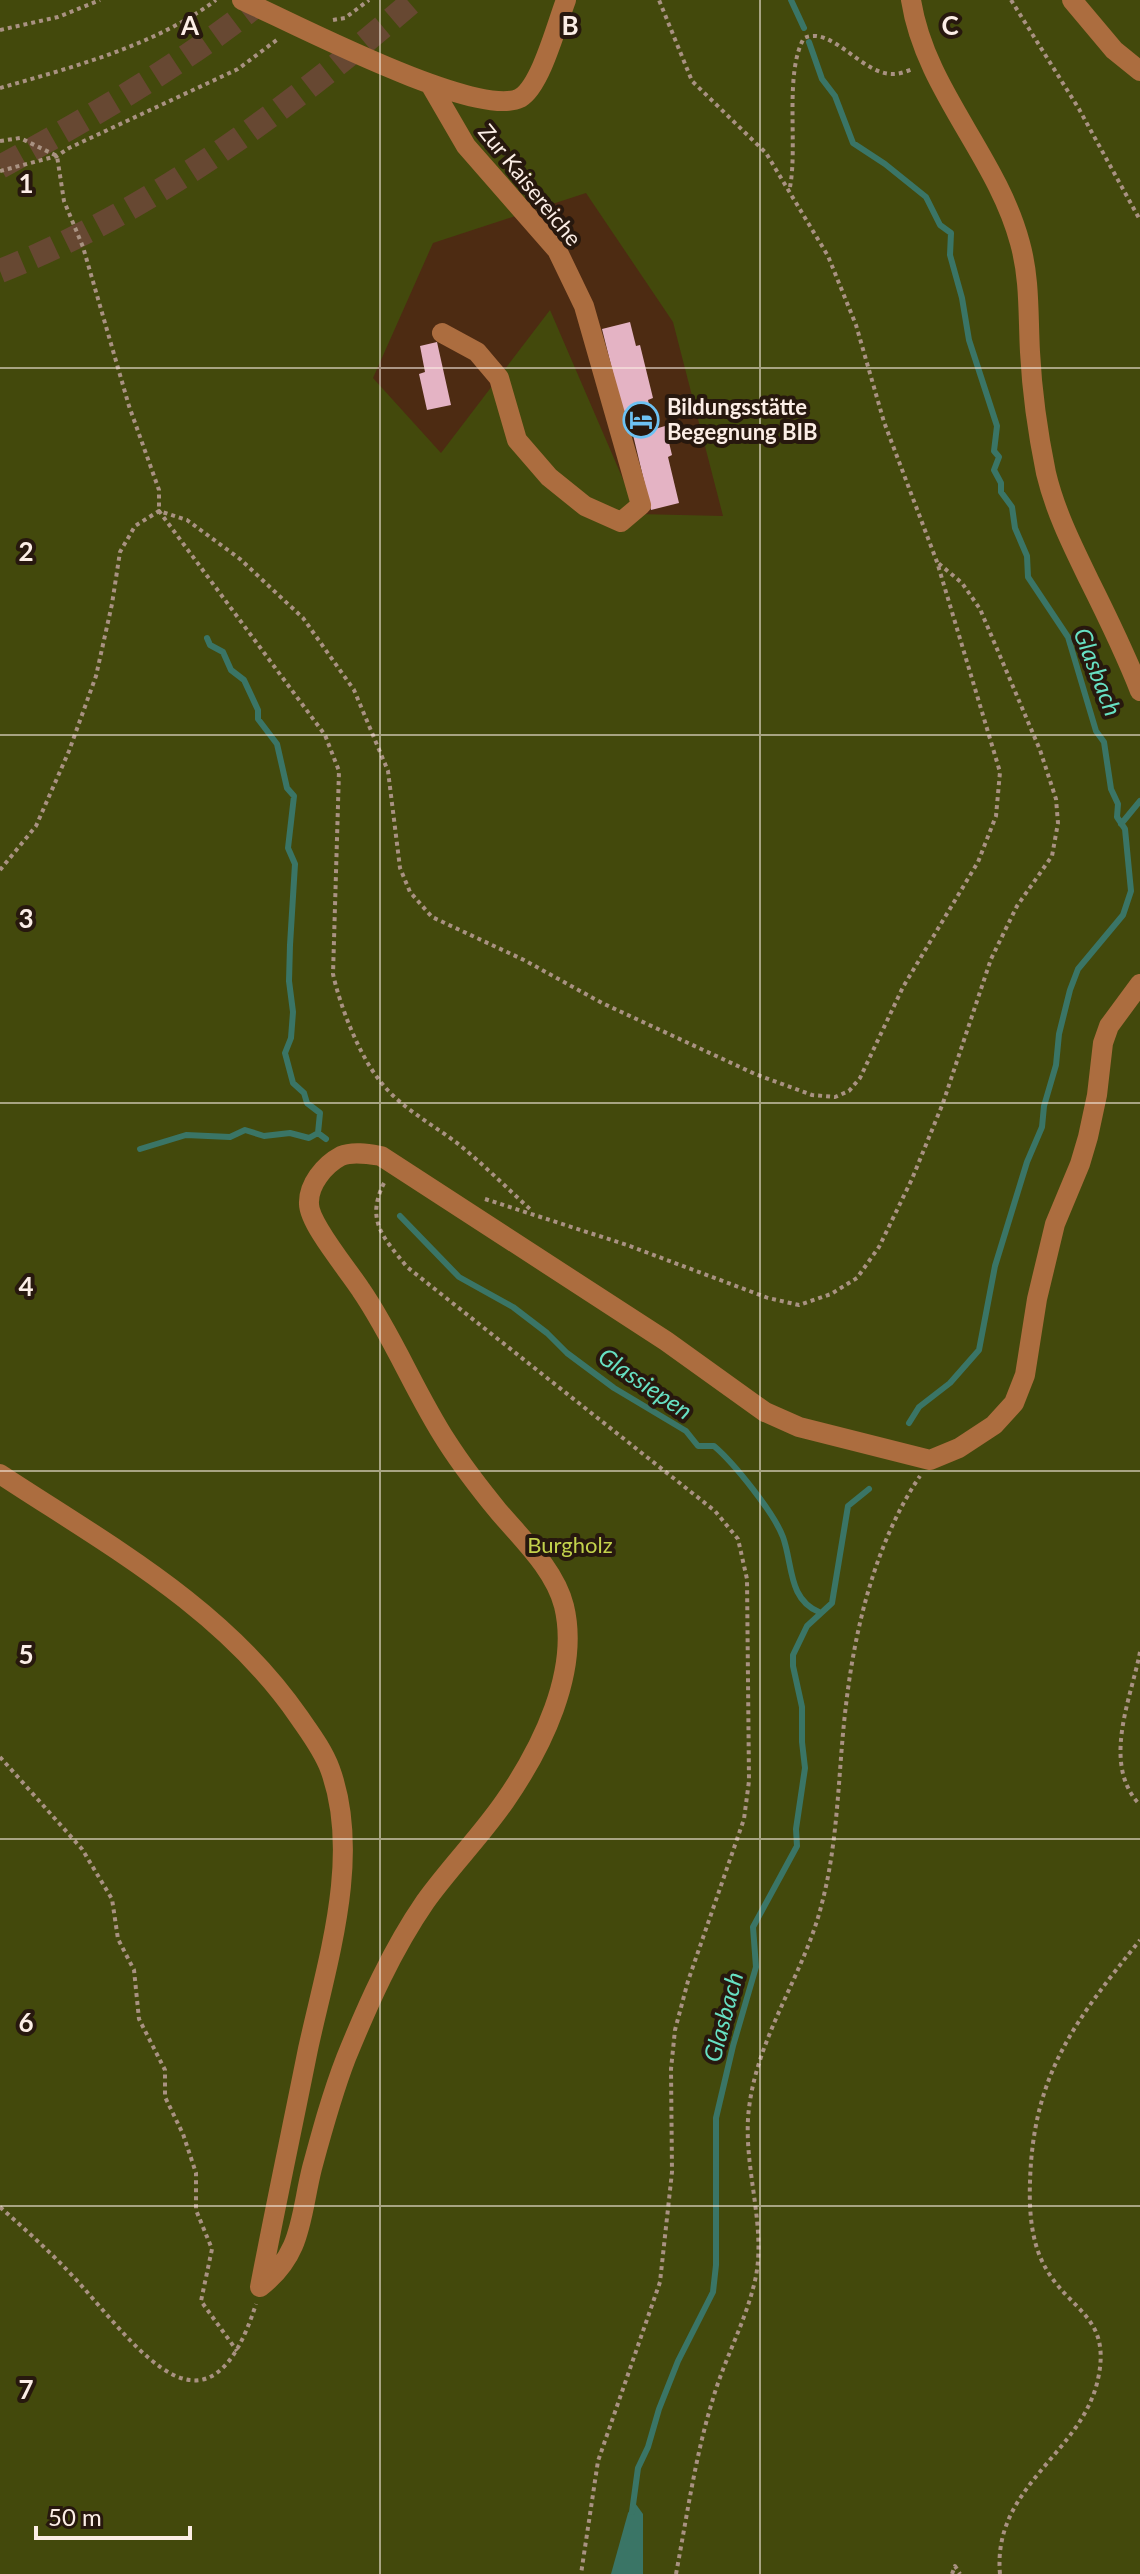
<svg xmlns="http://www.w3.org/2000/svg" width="1140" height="2574" font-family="Lato,sans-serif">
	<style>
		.green { fill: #43490c; fill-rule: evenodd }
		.water { fill: #3a7566 }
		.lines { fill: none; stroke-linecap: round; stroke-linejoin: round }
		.stream { stroke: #3a7566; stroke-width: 6 }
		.building { fill: #e4b3c4 }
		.highway-tunnel { stroke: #674832; stroke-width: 24; stroke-dasharray: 24 12; stroke-linecap: butt }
		.path { stroke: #a99282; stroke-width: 4; stroke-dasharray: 4 4; stroke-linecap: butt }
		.minor { stroke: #ac6d3f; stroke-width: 20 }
		.grid { fill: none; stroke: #fceee6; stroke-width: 2; stroke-opacity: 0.55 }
		.labels { text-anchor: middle; stroke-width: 8; stroke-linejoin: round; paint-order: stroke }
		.street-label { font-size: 22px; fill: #fceee6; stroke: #27180e }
		.poi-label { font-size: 22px; font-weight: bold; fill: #fceee6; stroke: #27180e; text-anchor: start }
		.park-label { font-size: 22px; fill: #c3d24c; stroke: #27180e }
		.water-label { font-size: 24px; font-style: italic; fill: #67e0c3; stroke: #27180e }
		.grid-label { font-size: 26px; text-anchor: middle; font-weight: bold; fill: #fceee6; stroke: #27180e; stroke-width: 8; stroke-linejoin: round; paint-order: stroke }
	</style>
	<rect width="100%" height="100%" fill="#4d2b12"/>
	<!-- green -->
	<path class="green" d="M0,0H1140V2574H0ZM586,193L673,322L723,516L638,514L550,310L441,453L373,378L433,243Z"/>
	<!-- water -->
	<path class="water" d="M635,2503L643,2514V2574H611L628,2513Z"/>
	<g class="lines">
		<!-- stream -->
		<path class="stream" d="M791,0L804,28
			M809,42L822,79L835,96L853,143L885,164L926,197L940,225L951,233L950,255L962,298L969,340L997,426L994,451L999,457L994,470L1001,483V492L1012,507L1015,528L1027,556L1028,577L1068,637L1096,731L1104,742L1111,789L1118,804L1117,817L1125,829L1131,891L1123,915L1078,969L1070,990L1059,1034L1056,1065L1044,1106L1042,1127L1027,1162L995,1266L979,1350L950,1383L919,1407L909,1423
			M207,638L210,645L223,652L231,670L244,680L258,710V719L277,744L287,788L294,796L288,848L295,864L290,945L289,981L293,1012L291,1038L285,1053L293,1083L304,1093L307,1103L320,1113L318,1133L326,1139
			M1121,824L1140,801
			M140,1149L186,1135L230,1137L245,1130L264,1136L290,1133L309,1138L318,1133
			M400,1216L459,1277L513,1307L547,1333L567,1353L614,1388L686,1431L698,1446H714C734,1463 774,1513 783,1537C793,1565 788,1599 819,1612
			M632,2512L638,2468L648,2447L659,2409L678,2361L713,2292L716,2265V2118L733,2046L756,1967L753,1927L797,1846L796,1829L805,1768L802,1742V1707L793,1666V1655L807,1626L832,1603L848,1506L869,1489"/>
	</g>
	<!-- building -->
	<path class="building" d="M630,322L636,346L640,345L653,398L648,400L655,429L665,426L672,455L668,457L679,503L651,510L628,414L622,409L602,329Z
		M437,342L451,405L427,410L419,374L425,372L420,346Z"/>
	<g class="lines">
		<!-- highway-tunnel -->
		<path class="highway-tunnel" d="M0,167C91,117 182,65 263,0
			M0,271C152,211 291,107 414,0"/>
		<!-- path -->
		<path class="path" d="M1011,0L1079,109L1140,220
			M333,20L345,18L369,0
			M0,30L58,17L100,0
			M0,88C73,67 154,46 216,0
			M0,141L20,138L57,156L64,201L83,247L129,406L159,490V511L325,735L339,771L333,974C340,1006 359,1055 380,1081C401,1109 435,1125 462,1147C486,1167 508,1189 531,1210
			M0,171L57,156L69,148L238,69L278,39
			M790,187C798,145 784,73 804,38C832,25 863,76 894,74C900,74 907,71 913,69
			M0,870L36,826L69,751L96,676L112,604L120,552L135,526L159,511L187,520L240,559L303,618L354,690L388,771L400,868L410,892L432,917L524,960L602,1003L755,1074L812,1095L835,1097L849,1091L860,1078L903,987L978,862L996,816L1000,772L937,562L884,422L856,325L828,256L766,153L692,81L659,0
			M384,1183C365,1221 384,1238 407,1267L715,1511L738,1539L747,1579L749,1781L744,1819L688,1981L675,2030L671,2069L672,2172L660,2282L598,2461L581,2574
			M485,1199L627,1245L768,1298L799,1305L831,1294L857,1278L879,1247L912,1179L943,1103L991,959L1017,906L1052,856L1058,823L1056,799L1040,750L980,609L962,583L937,562
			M1140,1652C1131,1699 1101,1764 1140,1805
			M0,1757L82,1849L112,1899L118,1939L134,1970L139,2019L165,2070V2097L183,2134L196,2173V2210L212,2249L201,2301L237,2351
			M0,2207C28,2232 55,2256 80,2284C140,2351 209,2452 256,2304
			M676,2574C687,2516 695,2458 712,2402C724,2359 747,2320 756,2276C766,2222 742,2164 749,2108C758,2034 805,1973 822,1903C839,1838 838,1770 846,1705C855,1627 876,1541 920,1476
			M952,2574L955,2566L960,2574
			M1000,2574C992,2486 1082,2454 1098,2379C1112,2315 1068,2311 1044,2265C1031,2241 1029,2209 1030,2182C1033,2074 1075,2021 1140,1940"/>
		<!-- minor -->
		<path class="minor" d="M242,0C289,21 478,120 520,98C541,86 557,23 566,0
			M911,0C925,90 997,156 1020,243C1030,279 1028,315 1030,352C1032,391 1038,434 1046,473C1055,511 1072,545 1089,580C1107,616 1125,653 1140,691
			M1072,0L1114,50L1140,71
			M430,84L466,146L557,250L584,306L641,505L621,522L585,506L549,477L517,440L499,378L477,352L442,333
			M0,1474C108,1545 224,1608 299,1717C310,1733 323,1750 330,1769C362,1856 327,1962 308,2049C292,2129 275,2208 260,2287
			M260,2287C303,2254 300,2216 312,2168C322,2131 332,2094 346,2058C368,2004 392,1950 425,1902C450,1867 481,1836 505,1801C541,1749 580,1672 564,1606C555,1570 523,1540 499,1512C481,1490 463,1467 447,1442C415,1393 394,1338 361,1290C349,1271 309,1224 309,1204C308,1185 324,1165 341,1156C353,1151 369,1154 381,1156L666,1341L765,1412L799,1427L930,1460L959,1448L994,1425L1014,1403L1025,1375L1037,1299L1055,1224L1080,1164L1088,1137L1097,1095L1103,1043L1109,1026L1140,984"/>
	</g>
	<!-- grid -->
	<path class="grid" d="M380,0V2574M760,0V2574M0,368H1140M0,735H1140M0,1103H1140M0,1471H1140M0,1839H1140M0,2206H1140"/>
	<!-- icons -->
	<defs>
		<symbol id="hotel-ring" viewBox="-11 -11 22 22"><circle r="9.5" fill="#27180e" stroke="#6dc2f3" stroke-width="1.5"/><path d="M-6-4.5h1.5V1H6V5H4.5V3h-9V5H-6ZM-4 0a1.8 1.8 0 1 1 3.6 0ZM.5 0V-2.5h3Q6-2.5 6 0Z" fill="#6dc2f3"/></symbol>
	</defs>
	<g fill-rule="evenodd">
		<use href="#hotel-ring" x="621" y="400" width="40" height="40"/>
	</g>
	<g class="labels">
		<!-- street labels -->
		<g class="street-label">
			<text transform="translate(530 185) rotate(51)" y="8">Zur Kaisereiche</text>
		</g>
		<!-- poi labels -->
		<g class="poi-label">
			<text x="667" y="415">Bildungsstätte<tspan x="667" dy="25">Begegnung BIB</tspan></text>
		</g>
		<!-- park labels -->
		<g class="park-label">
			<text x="570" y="1553">Burgholz</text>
		</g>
		<!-- water labels -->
		<g class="water-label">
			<text transform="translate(1097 672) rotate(69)" y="8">Glasbach</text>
			<text transform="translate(645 1384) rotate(34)" y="8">Glassiepen</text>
			<text transform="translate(724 2017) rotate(-75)" y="8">Glasbach</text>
		</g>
	</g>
	<g class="grid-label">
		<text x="190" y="35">A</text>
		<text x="570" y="35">B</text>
		<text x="950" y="35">C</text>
		<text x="26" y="193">1</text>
		<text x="26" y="561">2</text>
		<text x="26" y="928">3</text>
		<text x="26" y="1296">4</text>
		<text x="26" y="1664">5</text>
		<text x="26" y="2032">6</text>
		<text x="26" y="2399">7</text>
	</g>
	<!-- scale -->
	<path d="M36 2526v12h154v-12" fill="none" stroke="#fceee6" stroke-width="4"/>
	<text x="48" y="2526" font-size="24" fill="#fceee6" stroke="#27180e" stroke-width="6" paint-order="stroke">50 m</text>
</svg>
